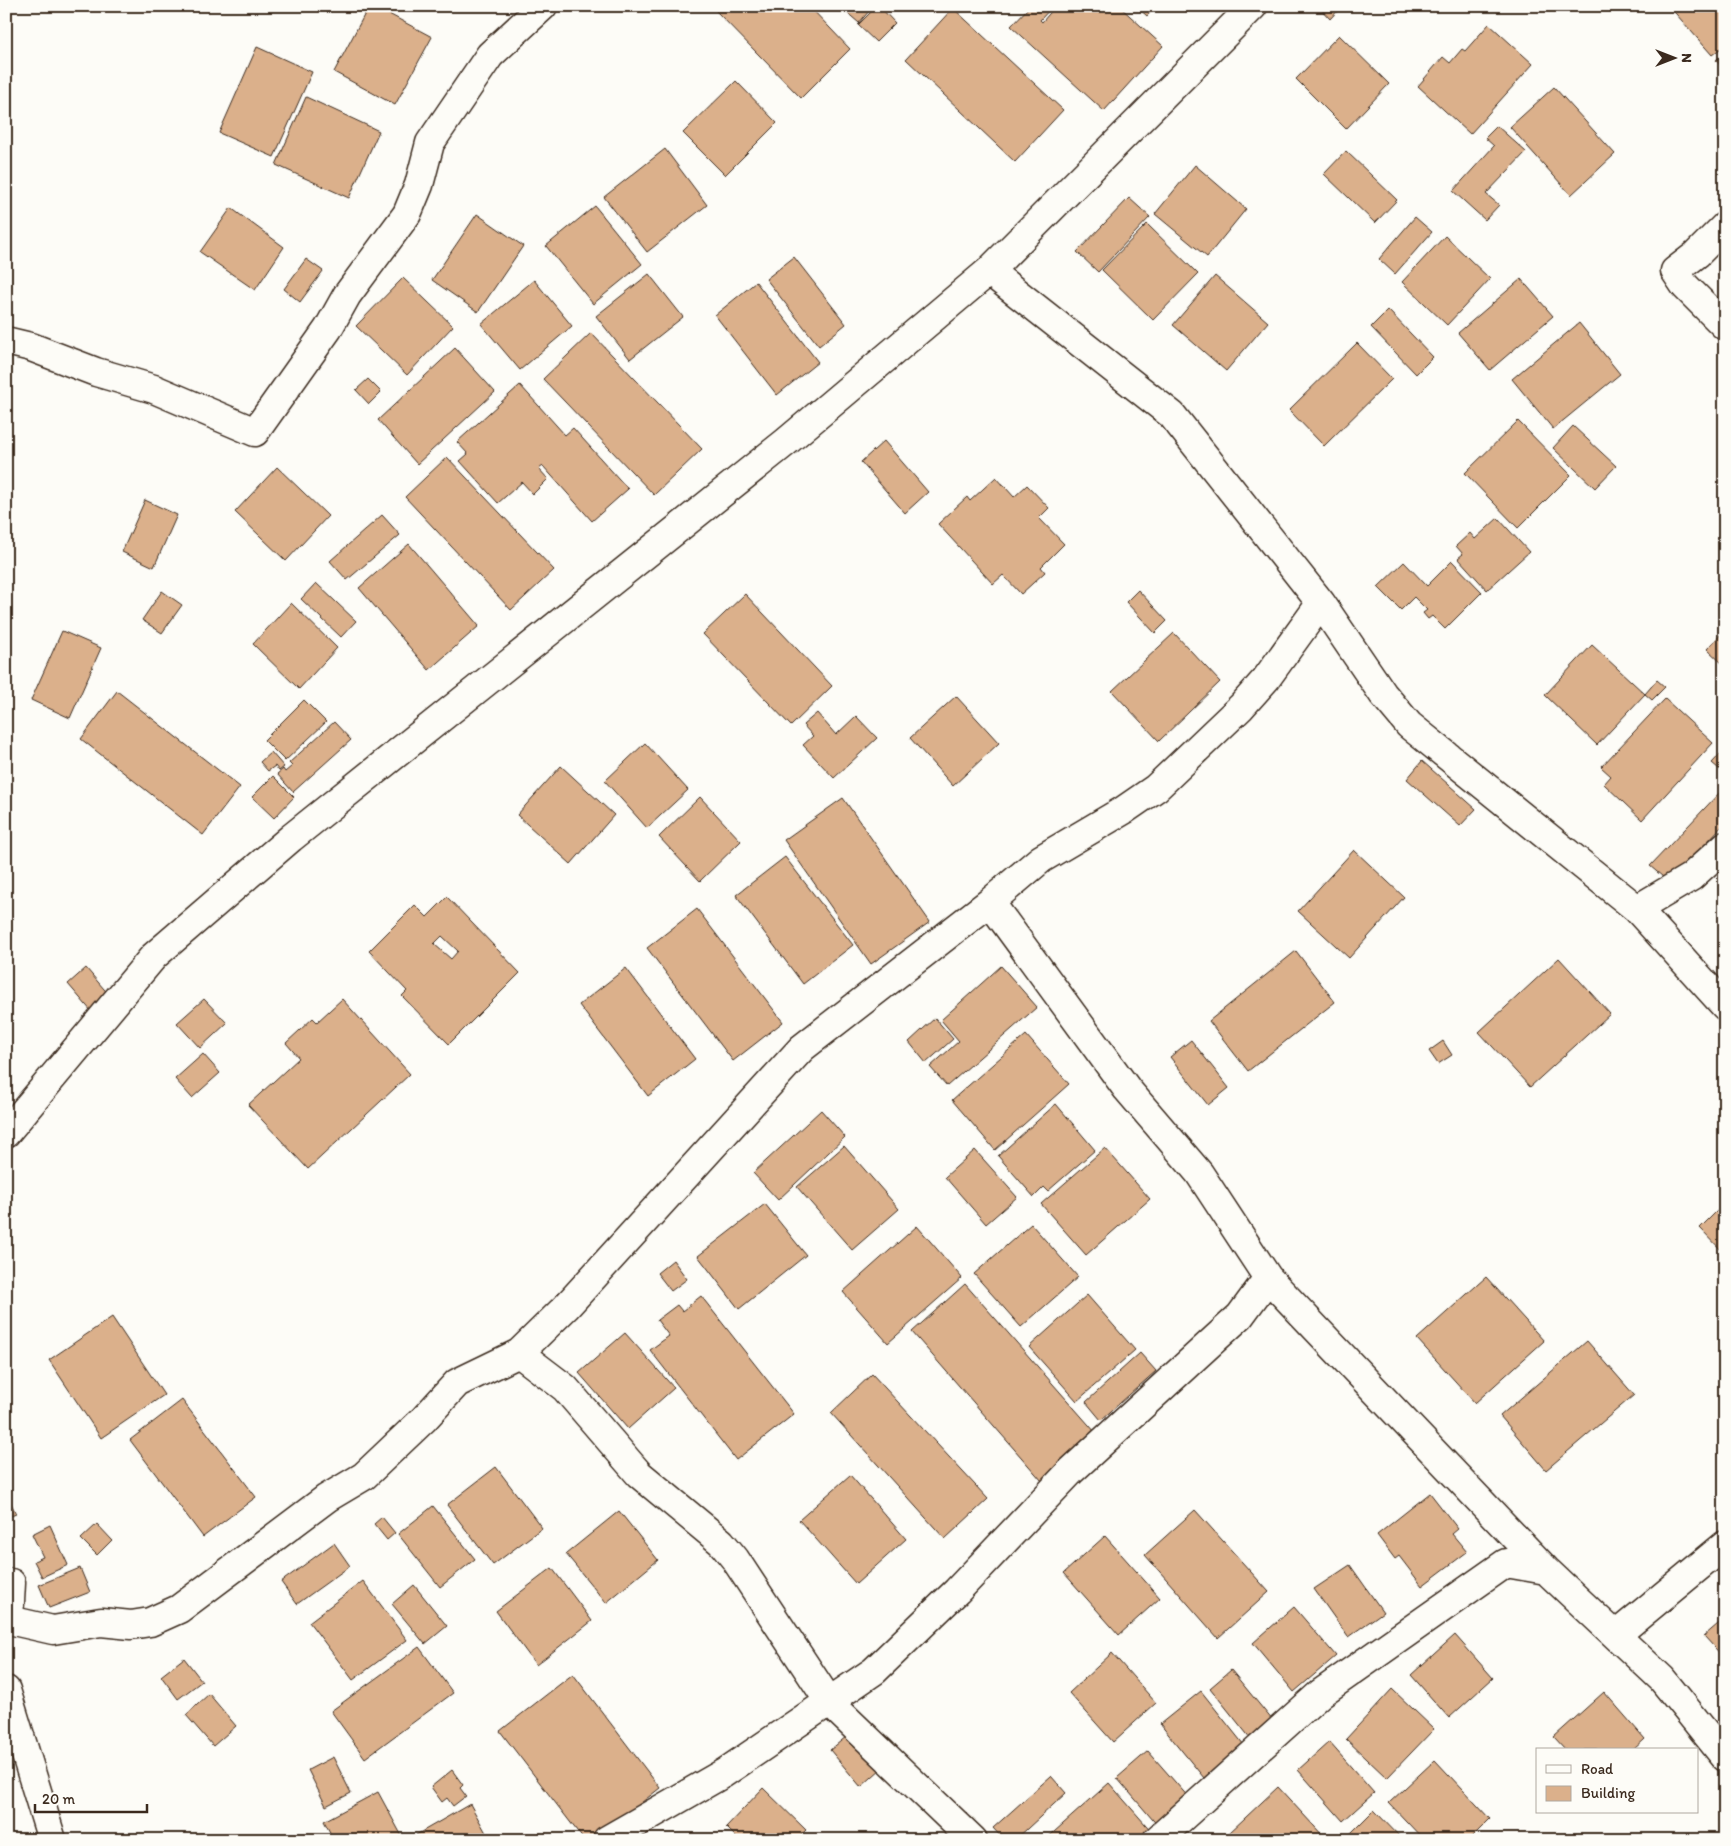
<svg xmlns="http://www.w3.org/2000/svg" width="1731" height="1846" font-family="Itim,sans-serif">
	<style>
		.building { fill: #dbb08b; stroke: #3b2a1e; fill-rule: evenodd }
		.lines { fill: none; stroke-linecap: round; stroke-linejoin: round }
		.minor-casing { stroke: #3b2a1e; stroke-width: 31 }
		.minor { stroke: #fdfcf7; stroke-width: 28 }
	</style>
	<rect width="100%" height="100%" fill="#fdfcf7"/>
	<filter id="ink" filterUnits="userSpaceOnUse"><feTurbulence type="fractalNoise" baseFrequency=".02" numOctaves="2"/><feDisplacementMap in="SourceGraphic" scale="10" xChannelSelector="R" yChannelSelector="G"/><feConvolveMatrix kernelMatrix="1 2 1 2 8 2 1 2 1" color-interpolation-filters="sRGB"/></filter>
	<g filter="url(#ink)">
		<!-- building -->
		<path class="building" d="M369,6H374L432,37L395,105L334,72Z
			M721,6H809L850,49L801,98L716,11Z
			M847,6H863L869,11L859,23L844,10Z
			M877,6H879L895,23L876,42L858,25Z
			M1030,6H1053L1040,20L1042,22L1056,6H1119L1163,46L1104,111L1011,26Z
			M1136,6H1156L1147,16Z
			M1318,6H1342L1330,19Z
			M1669,6H1725V45L1712,55Z
			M953,8L1063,110L1015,162L906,59Z
			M1489,24L1533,64L1470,134L1418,86L1443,57L1450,63L1462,49L1465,51Z
			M1339,35L1389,84L1346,129L1296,79Z
			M257,47L312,72L274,157L219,133Z
			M1725,53V71L1716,60Z
			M736,81L777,123L725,175L683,133Z
			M1554,87L1615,154L1571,195L1510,127Z
			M306,97L379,131L349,198L276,165Z
			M1497,126L1526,152L1486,194L1499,205L1485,220L1453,191L1494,146L1485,138Z
			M665,149L707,205L647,252L604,197Z
			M1346,151L1397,200L1375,223L1324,174Z
			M1195,165L1246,209L1207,257L1155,214Z
			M1129,198L1150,217L1098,272L1077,252Z
			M595,206L642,264L593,304L546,246Z
			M231,208L284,247L255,290L200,252Z
			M477,214L523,246L478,312L432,280Z
			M1415,217L1432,232L1395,274L1379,259Z
			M1147,224L1198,274L1153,320L1102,270Z
			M1445,236L1490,279L1447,325L1402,282Z
			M794,257L846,324L819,346L766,279Z
			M306,259L323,271L300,302L284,289Z
			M649,274L683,317L630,359L596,316Z
			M1215,276L1268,322L1226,371L1173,325Z
			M403,278L453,326L407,375L356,326Z
			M1521,279L1553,316L1490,370L1458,333Z
			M534,280L572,326L520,370L481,324Z
			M756,282L818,362L777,395L715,315Z
			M1388,310L1433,357L1416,374L1371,327Z
			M1579,323L1620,374L1553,429L1512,379Z
			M591,333L702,449L654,495L543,379Z
			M1357,343L1392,379L1324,446L1289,410Z
			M455,348L495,392L417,464L378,420Z
			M368,379L381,392L369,404L356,390Z
			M520,385L565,435L573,428L628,489L592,521L543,466L539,469L548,479L533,494L522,482L498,503L460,461L468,454L457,442Z
			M1518,421L1571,475L1518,528L1465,473Z
			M1573,426L1616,466L1595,488L1553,448Z
			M884,441L928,492L905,513L861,462Z
			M447,457L554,570L511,610L405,497Z
			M277,467L328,516L286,561L235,512Z
			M996,477L1014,497L1027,485L1049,508L1039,518L1064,544L1041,567L1045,572L1021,594L1003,575L993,584L938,524L967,497L970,501Z
			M145,500L177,515L154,567L122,552Z
			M382,515L400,535L347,580L330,561Z
			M1498,518L1529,552L1487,590L1458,558L1463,554L1456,546L1470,533L1475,539Z
			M409,544L479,626L429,670L359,588Z
			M1452,561L1482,592L1445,629L1432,616L1428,619L1423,613L1427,610L1414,597L1401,610L1378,587L1404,562L1427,586Z
			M316,583L356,621L341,637L301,599Z
			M1138,590L1167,621L1155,633L1126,602Z
			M162,591L182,605L162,633L142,620Z
			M745,594L832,686L791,726L703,634Z
			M291,603L337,648L299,689L253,644Z
			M1725,630V666L1707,649Z
			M62,631L101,648L70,718L31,700Z
			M1174,633L1220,682L1159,741L1112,691Z
			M1592,645L1645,694L1597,745L1545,695Z
			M1657,680L1665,687L1652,700L1645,694Z
			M117,691L240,787L203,835L81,739Z
			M956,696L999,743L953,786L910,738Z
			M1665,699L1713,743L1642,820L1604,784L1611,776L1601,767Z
			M304,700L326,722L285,761L264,740Z
			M817,713L836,735L856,716L877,738L834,778L803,745L813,736L803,725Z
			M334,722L351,740L293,792L277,774L283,769L285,772L292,766L289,763Z
			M645,743L688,790L647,828L605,781Z
			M1725,749V774L1712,763Z
			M271,752L284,767L279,771L275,766L268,771L260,762Z
			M1422,761L1476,809L1460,826L1407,779Z
			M561,766L614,815L571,864L517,815Z
			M273,776L294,797L274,818L252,797Z
			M1723,789L1725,791V823L1669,882L1650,866Z
			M700,797L741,841L700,881L659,837Z
			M843,798L930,922L871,964L784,840Z
			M1354,850L1404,897L1349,958L1298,911Z
			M785,857L853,945L803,984L736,895Z
			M447,897L520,973L449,1044L402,996L407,991L369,951L415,905L427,917ZM442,936L458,951L451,959L434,944Z
			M697,909L783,1022L733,1061L647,948Z
			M1296,951L1335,1002L1248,1071L1209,1021Z
			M1559,958L1610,1014L1530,1087L1479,1032Z
			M1001,966L1037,1007L947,1086L930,1067L959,1041L941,1020Z
			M86,968L110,996L92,1012L68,984Z
			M626,968L695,1059L648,1096L579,1005Z
			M204,999L227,1023L200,1048L177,1023Z
			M342,999L410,1074L308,1169L248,1105L299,1058L286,1043L313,1018L317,1022Z
			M935,1018L953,1039L926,1063L909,1042Z
			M1026,1035L1069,1084L995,1150L952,1100Z
			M1191,1040L1229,1088L1208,1105L1170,1057Z
			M1443,1041L1452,1055L1438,1064L1429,1051Z
			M203,1054L220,1073L192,1098L175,1079Z
			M1056,1104L1095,1150L1048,1191L1044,1187L1034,1197L998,1156Z
			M821,1110L845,1137L778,1200L753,1173Z
			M844,1146L899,1209L852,1250L797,1187Z
			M1105,1148L1150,1199L1086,1255L1041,1204Z
			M975,1150L1017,1197L986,1224L945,1177Z
			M1725,1203V1254L1700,1228Z
			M765,1204L806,1255L739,1309L698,1256Z
			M1031,1224L1078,1277L1021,1327L974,1274Z
			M917,1226L962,1278L888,1343L843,1292Z
			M673,1260L687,1279L671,1291L657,1273Z
			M1486,1277L1544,1341L1475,1403L1417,1339Z
			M965,1284L1096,1433L1042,1481L912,1332Z
			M1087,1295L1135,1350L1077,1401L1029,1347Z
			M701,1296L794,1414L736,1460L650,1350L669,1336L657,1320L677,1305L682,1311Z
			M112,1317L164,1395L101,1438L49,1360Z
			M625,1333L674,1388L628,1429L579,1373Z
			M1587,1341L1634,1395L1546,1470L1500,1416Z
			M1140,1353L1156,1371L1101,1420L1086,1402Z
			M872,1374L988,1499L945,1539L831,1413Z
			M182,1400L256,1497L203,1537L130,1440Z
			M496,1467L542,1528L493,1565L447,1505Z
			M850,1475L906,1539L856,1584L799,1520Z
			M6,1492L16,1514L6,1518Z
			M1430,1493L1458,1529L1452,1534L1467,1552L1422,1586L1399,1556L1395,1559L1377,1535Z
			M433,1506L475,1559L440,1587L398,1534Z
			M1195,1510L1269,1592L1218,1638L1145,1555Z
			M619,1511L658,1560L606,1603L566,1554Z
			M382,1517L395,1533L387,1540L374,1524Z
			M97,1524L112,1540L97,1555L81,1539Z
			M50,1525L68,1565L42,1577L34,1561L43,1557L32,1534Z
			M1105,1536L1160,1598L1119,1635L1064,1573Z
			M334,1543L350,1566L297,1604L281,1582Z
			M1350,1565L1383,1612L1348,1637L1314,1589Z
			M80,1568L90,1592L49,1608L39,1585Z
			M552,1568L592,1621L536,1665L496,1611Z
			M363,1581L407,1640L353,1680L309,1622Z
			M414,1585L447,1626L425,1644L392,1604Z
			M1294,1607L1336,1656L1294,1692L1253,1643Z
			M1725,1618V1659L1704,1636Z
			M1455,1635L1493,1678L1449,1718L1411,1675Z
			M419,1647L453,1693L365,1758L331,1711Z
			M1112,1653L1156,1703L1113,1742L1069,1693Z
			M184,1658L202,1681L178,1699L161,1676Z
			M1231,1670L1273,1721L1251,1739L1210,1688Z
			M573,1674L660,1788L594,1840H584L500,1731Z
			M1392,1689L1434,1729L1387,1778L1346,1739Z
			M1201,1691L1244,1745L1204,1778L1160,1724Z
			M1604,1692L1645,1739L1633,1750H1566L1554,1737Z
			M209,1694L236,1726L213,1746L186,1715Z
			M852,1732L882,1768L861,1787L830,1750Z
			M1329,1742L1374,1793L1343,1821L1298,1770Z
			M1148,1751L1190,1799L1159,1827L1117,1778Z
			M333,1757L351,1793L326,1806L308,1770Z
			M1435,1760L1490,1819L1469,1840H1424L1389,1803Z
			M452,1770L463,1785L460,1788L466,1796L453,1806L447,1798L442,1802L431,1787Z
			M1051,1776L1066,1793L1015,1840H1004L993,1828Z
			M1109,1783L1153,1833L1145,1840H1045Z
			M1278,1787L1326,1839L1325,1840H1235L1229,1833Z
			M763,1788L806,1830L796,1840H739L726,1827Z
			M378,1792L404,1840H334L324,1821Z
			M470,1804L490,1840H419L416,1835Z
			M1374,1810L1403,1840H1344Z"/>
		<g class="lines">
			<defs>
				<path id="minor" d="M1725,226L1697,254L1675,271L1685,286L1725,326
					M989,271L1172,415L1321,603L1383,694L1409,725L1637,909L1725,1006
					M6,341L31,347L96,372L154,389L255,432L328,329L347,295L407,214L419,185L430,143L490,55L543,6
					M990,902L1127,1089L1199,1173L1268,1278L1546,1570L1662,1679L1725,1757
					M1637,909L1691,877L1725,846
					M6,1133L154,956L291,838L786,442L989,271L1253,6
					M519,1353L565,1388L639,1474L721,1542L735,1559L830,1703L973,1840
					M6,1584L11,1583L9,1620L53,1630L101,1622L131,1625L150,1622L179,1609L327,1498L364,1476L424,1419L457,1383L519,1353L566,1307L802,1048L990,902L1041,859L1124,810L1156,788L1241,707L1266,679L1321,603
					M1616,1635L1725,1545
					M6,1690L52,1840
					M607,1840L724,1773L874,1671L957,1591L1071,1471L1240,1316L1268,1278
					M1157,1840L1321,1693L1506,1563L1546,1570"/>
			</defs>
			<!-- minor casing -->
			<use href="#minor" class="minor-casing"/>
			<!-- minor -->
			<use href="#minor" class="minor"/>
		</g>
	</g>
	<!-- margin -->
	<rect width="1731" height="1846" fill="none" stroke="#fdfcf7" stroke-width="25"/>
	<rect x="12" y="12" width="1706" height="1821" fill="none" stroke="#3b2a1e" stroke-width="2" filter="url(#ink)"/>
	<!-- legend -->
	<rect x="1536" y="1748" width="162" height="65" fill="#fdfcf7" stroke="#afa8a0"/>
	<rect x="1546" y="1765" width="25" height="8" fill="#fdfcf7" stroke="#afa8a0"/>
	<text x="1581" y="1774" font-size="15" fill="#3b2a1e">Road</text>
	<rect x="1546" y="1786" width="25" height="15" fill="#dbb08b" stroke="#afa8a0"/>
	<text x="1581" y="1798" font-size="15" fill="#3b2a1e">Building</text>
	<!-- north arrow -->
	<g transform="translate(1674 58) rotate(90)" stroke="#fdfcf7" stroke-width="4" paint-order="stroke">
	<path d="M0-4L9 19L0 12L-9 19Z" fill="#3b2a1e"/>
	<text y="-8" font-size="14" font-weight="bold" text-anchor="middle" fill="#3b2a1e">N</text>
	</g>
	<!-- scale -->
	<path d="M35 1804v8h112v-8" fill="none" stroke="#3b2a1e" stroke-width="2.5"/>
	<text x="42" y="1804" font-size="15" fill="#3b2a1e" stroke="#fdfcf7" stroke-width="4" paint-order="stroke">20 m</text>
</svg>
